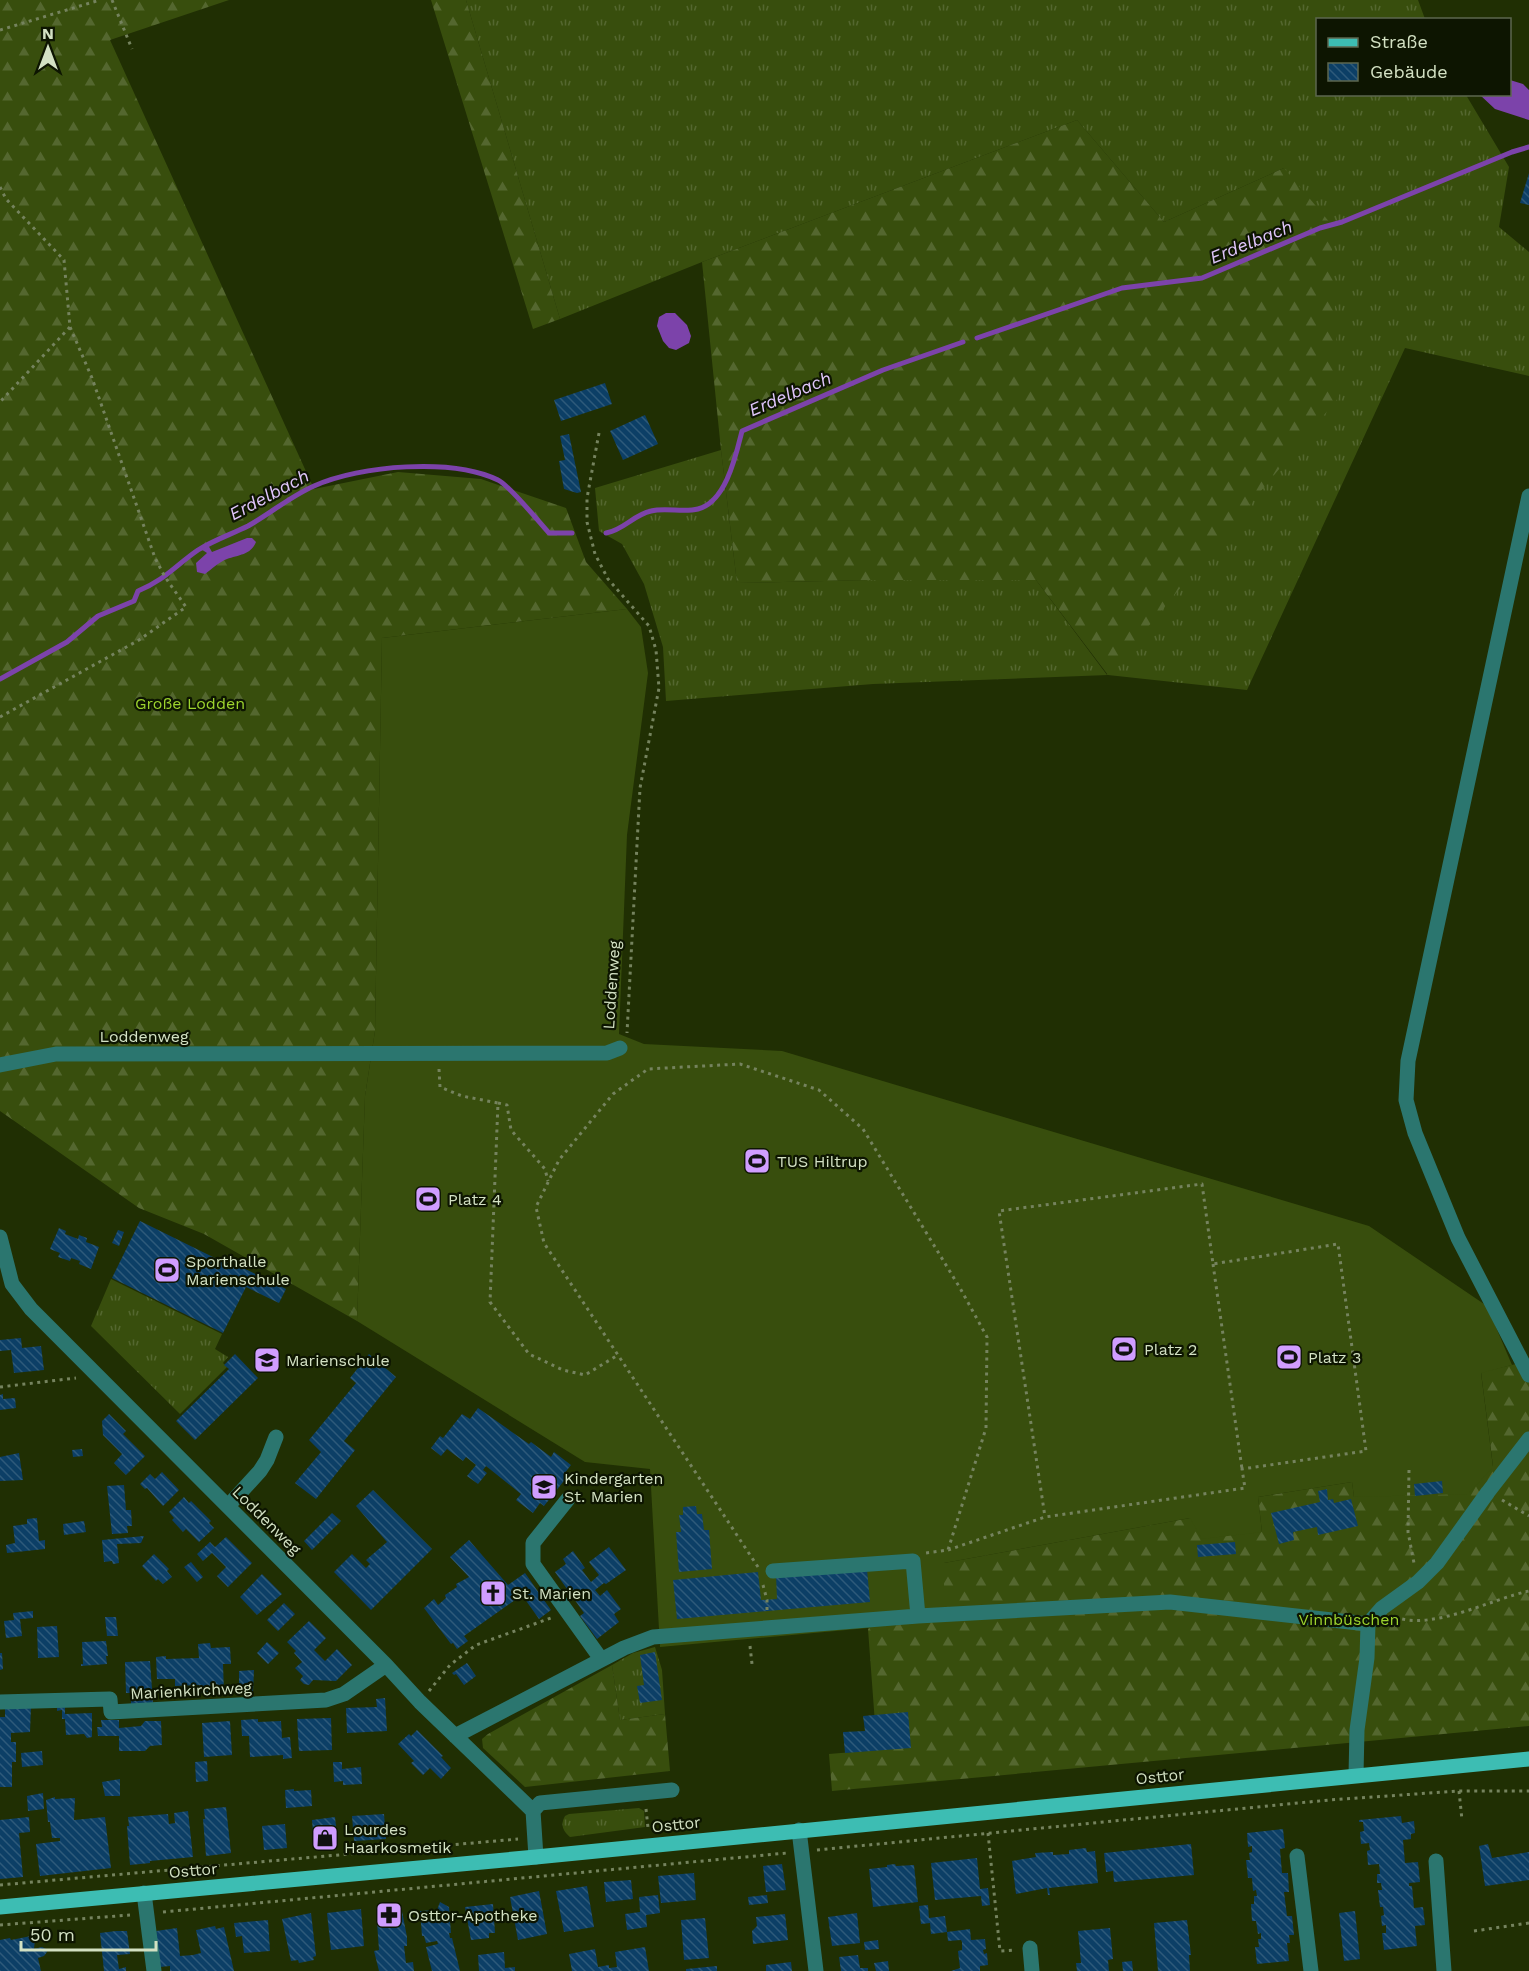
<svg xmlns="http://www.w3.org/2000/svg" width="1529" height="1971" font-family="'Work Sans',sans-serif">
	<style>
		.grass { fill: url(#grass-tufts) }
		.forest { fill: url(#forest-firs) }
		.pitch { fill: #384e0d }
		.water { fill: #7c43aa }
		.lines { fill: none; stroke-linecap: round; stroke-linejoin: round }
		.stream { stroke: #7c43aa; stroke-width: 5 }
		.building { fill: url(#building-back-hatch) }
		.path { stroke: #75835e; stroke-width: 3; stroke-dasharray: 3 4.5; stroke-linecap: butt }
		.minor { stroke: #2b766f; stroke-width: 15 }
		.major { stroke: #3dbdb3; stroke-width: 15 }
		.labels { text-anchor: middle; stroke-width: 4.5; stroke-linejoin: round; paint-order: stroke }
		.park-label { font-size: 16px; fill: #9dd42e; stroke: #0d1501 }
		.street-label { font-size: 16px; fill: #d3e1c3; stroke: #0d1501 }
		.poi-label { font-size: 16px; fill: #d3e1c3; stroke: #0d1501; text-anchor: start }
		.water-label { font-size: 18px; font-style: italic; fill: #e0c6fb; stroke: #0d1501 }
	</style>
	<defs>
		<pattern id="grass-tufts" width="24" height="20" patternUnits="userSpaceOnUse" patternTransform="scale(1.5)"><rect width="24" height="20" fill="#384e0d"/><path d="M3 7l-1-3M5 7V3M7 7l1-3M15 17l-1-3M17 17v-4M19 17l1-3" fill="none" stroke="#54672f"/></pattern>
		<pattern id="forest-firs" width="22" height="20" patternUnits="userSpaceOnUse" patternTransform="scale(1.5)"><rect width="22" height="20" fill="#384e0d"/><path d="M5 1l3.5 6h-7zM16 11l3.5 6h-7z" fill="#54672f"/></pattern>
		<pattern id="building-back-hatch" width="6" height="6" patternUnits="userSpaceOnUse" patternTransform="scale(1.5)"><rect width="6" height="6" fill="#0c3f66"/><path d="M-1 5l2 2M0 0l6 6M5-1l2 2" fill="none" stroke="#2e5a7a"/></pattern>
	</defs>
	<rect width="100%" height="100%" fill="#202f03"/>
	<!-- grass -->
	<path class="grass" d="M466,0H1418L1425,19L1318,20V94L1466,95L1509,167L1499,227L1529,252V376L1405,348L1247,690L1108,675L873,684L666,701L663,647L644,584L622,544L599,531L595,488L721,450L737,583L868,580H1036L1107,675L1284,168L1164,222L1077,120L702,262L560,319Z
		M111,1279L222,1334L215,1349L228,1357L223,1363L227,1367L180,1414L91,1326Z
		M655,1647L662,1670L665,1714L620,1720L612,1665L633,1653Z
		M639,1808L644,1811L645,1827L570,1837C563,1831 560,1825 565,1816L569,1814Z"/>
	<!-- forest -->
	<path class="forest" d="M0,0H229L110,40L314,489L398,472L481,479L566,508L586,562L627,609L382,638L375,1031L365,1096L357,1321L204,1234L139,1208L0,1111Z
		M431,0H466L560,319L533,329Z
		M1077,120L1164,222L1284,168L1331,224L1339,397L1108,675L1036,580H868L737,583L721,450L702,262Z
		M1529,1361V1726L832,1791L829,1754L877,1750L868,1629L944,1563L1190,1518L1262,1532L1258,1497L1352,1482L1354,1497L1493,1466L1481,1372Z
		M612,1665L620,1720L665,1714L670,1771L525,1787L483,1748L482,1739L488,1734Z"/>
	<!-- pitch -->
	<path class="pitch" d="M627,609L641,627L648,673L627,835L619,1034L644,1044L782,1051L1369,1226L1487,1306L1512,1365L1481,1373L1493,1467L1468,1494L1354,1497L1352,1482L1258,1497L1262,1532L1202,1539L1190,1518L944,1563V1621L660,1647L650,1469L585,1462L357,1321L365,1096L375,1031L382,638Z"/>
	<!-- water -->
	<path class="water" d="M1510,80L1523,84L1529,90V120L1495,109L1480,95L1510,94Z
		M666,313H675L687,325L691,336L689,343L676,350L669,348L663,341L657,326L659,317Z
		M247,538H252L256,542C251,555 238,555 227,559C219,562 212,569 205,574L197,572L196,563L207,553L201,549L208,545L212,552Z"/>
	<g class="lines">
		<!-- stream -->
		<path class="stream" d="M977,338L1122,288L1202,278L1320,228L1342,222L1512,152L1529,147
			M606,533C624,530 633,515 651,511C666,507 683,513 698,509C726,502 736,455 742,431L883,370L963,342
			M0,679L67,642L98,616L134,601L138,591C165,580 176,565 198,550C214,540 232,534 248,526C271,513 291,496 314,486C360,465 453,458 498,480C509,485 539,522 549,533H572"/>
	</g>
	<!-- building -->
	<path class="building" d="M1529,173V205L1520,203Z
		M605,383L612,404L561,421L554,400Z
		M645,415L658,444L623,460L610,431Z
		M569,434L581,492L577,493L564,489L559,461L565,460L560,436Z
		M140,1221L221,1261L223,1258L286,1289L279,1303L246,1287L223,1333L112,1278Z
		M59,1228L66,1231L65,1234L78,1239L79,1235L87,1238L86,1242L99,1247L91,1269L79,1264L80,1261L71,1258L70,1261L58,1257L60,1253L50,1249Z
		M118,1230L124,1232L119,1246L112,1243Z
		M21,1338L22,1348L41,1346L44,1370L14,1373L11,1350L0,1351V1340Z
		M235,1354L258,1378L195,1440L176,1421L229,1369L224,1365Z
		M369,1354L396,1377L344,1441L355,1450L316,1499L295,1483L321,1452L309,1440L356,1383L350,1378Z
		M3,1394V1399L15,1398L16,1408L0,1410V1395Z
		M478,1408L529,1444L531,1442L551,1457L554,1452L571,1465L564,1474L567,1477L544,1506L540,1503L533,1513L516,1500L521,1494L486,1466L483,1470L487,1473L478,1484L467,1476L476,1465L466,1457L463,1461L447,1449L441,1456L431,1448L440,1436L443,1438L462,1414L470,1419Z
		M109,1414L126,1431L123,1434L145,1456L126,1475L114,1463L122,1454L103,1435L102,1421Z
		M82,1449L83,1456L73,1457L72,1450Z
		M19,1453L23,1480L0,1481V1457Z
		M162,1472L179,1490L163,1506L147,1488L145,1489L140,1484L150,1474L155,1479Z
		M1442,1481L1443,1493L1415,1496L1414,1484Z
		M124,1485L126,1510H131L132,1526H127L128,1533L112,1534L107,1486Z
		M1327,1489L1328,1500L1333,1499L1334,1503L1351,1499L1358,1526L1318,1535L1317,1527L1293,1532L1294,1540L1279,1544L1271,1513L1320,1502L1318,1491Z
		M373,1490L432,1549L371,1610L334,1572L352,1554L366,1568L370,1564L366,1560L387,1542L356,1506Z
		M184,1497L189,1503L191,1501L211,1521L209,1523L214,1528L199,1542L186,1529L183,1532L172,1520L174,1518L169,1512Z
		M696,1506L697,1514H702L704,1530H709L712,1569L679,1572L676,1532H681L679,1515H683V1507Z
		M332,1513L341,1521L312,1550L304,1541Z
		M37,1518L39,1541L45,1540V1549L7,1553L6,1545L15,1543L13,1526L27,1524V1519Z
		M84,1521L86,1532L64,1535L63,1524Z
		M144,1536L141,1543L117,1544L119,1563L113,1564L112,1561L104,1562L102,1540Z
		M226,1537L252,1563L228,1587L217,1576L226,1567L212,1553L203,1561L197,1554L210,1542L215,1547Z
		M469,1540L508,1585L525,1573L551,1610L539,1619L522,1595L464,1636L468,1641L457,1649L453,1643L451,1644L424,1608L434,1599L438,1605L446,1598L445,1595L457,1587L456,1584L469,1577L450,1557Z
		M1235,1542L1236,1554L1198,1557L1197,1545Z
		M609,1547L626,1570L606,1584L604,1583L595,1590L600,1596L607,1590L621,1609L614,1614L619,1622L597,1639L580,1616L584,1613L555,1572L566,1564L563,1559L573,1551L585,1568L582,1570L591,1582L599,1575L589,1562Z
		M154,1554L169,1569L167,1571L172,1577L163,1584L158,1579L156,1581L142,1566Z
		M191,1562L203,1577L197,1582L184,1567Z
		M867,1569L870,1602L677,1619L673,1580L758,1572L761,1600L777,1599L776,1575Z
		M262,1574L282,1594L257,1615L240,1597Z
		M284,1603L295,1614L278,1631L267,1620Z
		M33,1611V1618L20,1619L22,1636L6,1638L4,1621L14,1620L13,1613Z
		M105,1617H116L118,1636H107Z
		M309,1621L326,1638L314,1650L325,1661L337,1649L352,1665L336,1681L313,1680L309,1685L304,1684L300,1680L303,1676L295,1668L302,1662L294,1653L296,1651L287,1642Z
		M57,1626L59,1657L38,1658L37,1627Z
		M106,1641L108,1656H106L107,1664L81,1666V1664H83L82,1642Z
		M267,1642L279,1653L268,1664L257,1653Z
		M210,1643L211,1648L230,1647L231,1664H223L224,1692L200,1693L199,1685L175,1686V1679H157L156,1657L166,1656V1659L199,1658L198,1644Z
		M655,1652L662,1700L640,1703L637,1686L644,1685L640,1655Z
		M0,1653H2L3,1669L0,1670Z
		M150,1661L153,1703L131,1704V1693H126L125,1662Z
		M467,1663L476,1676L464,1685L456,1674L454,1675L452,1673Z
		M254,1670L253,1692H239V1671Z
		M385,1698L387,1731L347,1733L346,1708L377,1707L376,1699Z
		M57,1706H65V1714L92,1713V1737L87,1738L84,1734L66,1735L65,1719H62V1710L57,1711Z
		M31,1707L30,1732L11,1733V1742H16V1762H12V1787H0V1717H5V1708Z
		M908,1712L911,1748L845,1753L843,1732L865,1731L863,1716Z
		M331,1718L332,1750L299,1751L297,1719Z
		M258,1719V1722L281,1721L282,1738L290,1737L292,1758L283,1759V1755L250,1757L249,1736H242L241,1720Z
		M101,1720H119V1728L141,1726L145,1721H161L162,1745L150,1746L145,1751H119V1736H98L97,1727H102Z
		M230,1721L232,1755L204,1757L202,1723Z
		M417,1730L443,1756L441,1757L451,1768L441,1779L430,1768L423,1775L411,1763L414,1761L398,1744L409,1734L411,1736Z
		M42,1751L43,1765L22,1767L21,1753Z
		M207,1761L208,1781L196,1782L195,1762Z
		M333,1762H342V1769L361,1767L362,1784L343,1785V1781L334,1782Z
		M120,1779V1796H105L102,1782Z
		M294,1789V1791L311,1790L312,1806L286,1808L285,1790Z
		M43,1793L44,1809L28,1811L27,1796Z
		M55,1797V1799L75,1798L74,1820L105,1817L111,1868L40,1876L36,1844L60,1841V1838H52L50,1822H48L46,1800Z
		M226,1807L231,1853L206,1856L203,1819H205L204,1809Z
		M188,1811L193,1857L150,1861V1863L130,1865L127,1826H129L128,1817L168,1814L169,1824L175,1823L174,1813Z
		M384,1814L386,1839L354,1841L352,1816Z
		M1401,1816L1402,1823L1414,1821L1415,1833L1411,1834V1839L1403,1840L1405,1863L1418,1862L1420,1882L1409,1883V1886H1412L1414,1908L1423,1907L1425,1925L1415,1926L1417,1946L1384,1950L1382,1933H1386V1925L1382,1926L1381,1916L1384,1915L1383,1907H1380L1378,1890H1382L1381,1883H1377V1874H1380L1379,1864L1368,1865L1367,1851L1370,1850L1369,1843L1361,1844L1360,1832L1364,1831L1363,1822H1359V1820Z
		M29,1817L30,1832L19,1833L23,1877L0,1879V1820Z
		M335,1817L338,1844L314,1846L312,1820Z
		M285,1824L287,1848L264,1850L262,1826Z
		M1283,1829L1285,1848L1280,1849L1282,1873H1288L1289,1892H1284L1287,1916H1292L1294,1935H1289L1290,1943H1287L1289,1961L1257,1964L1255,1947H1259L1258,1939H1261V1933L1258,1934L1256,1921H1252L1251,1904H1254V1896H1257L1256,1890L1253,1891L1252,1878H1248L1246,1860H1250L1249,1853L1252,1852V1846L1248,1847L1247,1833Z
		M1191,1844L1194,1875L1114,1882L1113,1871L1106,1872L1104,1853Z
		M1488,1844L1492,1858L1529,1852V1880L1485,1886L1479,1846Z
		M1086,1848L1087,1852L1095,1851L1098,1883L1049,1888L1050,1895H1048L1047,1888L1016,1894L1012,1861L1036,1857L1035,1853L1053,1852V1855L1069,1854V1850Z
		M977,1858L980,1889L988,1888L990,1905L982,1906L981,1896L935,1900L931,1863Z
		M782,1864L786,1890L766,1892L763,1866Z
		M895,1864L896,1866L914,1865L918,1902L873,1907L869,1869L887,1867V1865Z
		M694,1873L696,1900L661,1903L658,1876Z
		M631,1880L633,1899L606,1902L604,1882Z
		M587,1886L594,1927L564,1932L556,1891Z
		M539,1891L547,1934L518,1940L510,1897Z
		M658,1895L660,1913L646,1915L647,1927L627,1930L625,1914L640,1912L639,1897Z
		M767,1895L768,1903L749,1905L748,1897Z
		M440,1902L449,1907L451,1933H449L450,1938H452L460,1971H432L426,1947L438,1944L437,1941L426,1943L424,1936H422L420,1911L437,1910Z
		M493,1904L495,1933H489V1938L471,1940L465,1907Z
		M928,1905L929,1918L945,1916L947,1932L931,1934L930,1923L921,1924L919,1906Z
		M401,1906L407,1937V1946H404L406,1963L413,1962L414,1971H379L374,1951L379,1950L376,1908Z
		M361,1909L364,1946L331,1950L327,1913Z
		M1355,1911L1360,1959L1344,1961L1339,1913Z
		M311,1913L316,1956L313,1957L314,1960L299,1963L298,1960L291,1961L282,1919Z
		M857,1913L860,1943L832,1946L828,1917Z
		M785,1914L788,1940L753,1944L752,1931L757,1926L756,1917Z
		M705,1918L709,1958L684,1960L681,1920Z
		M268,1920L270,1951L244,1953L242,1936L236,1937L234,1923Z
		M1187,1920L1191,1955H1189L1190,1971H1158L1154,1923Z
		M215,1926L216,1929L224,1927L234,1971H170V1966L160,1967L156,1931L177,1928L180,1956L193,1955L201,1953L196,1930Z
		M1110,1928L1113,1959L1108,1960L1109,1971H1077L1076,1963H1081L1078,1931Z
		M970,1929L971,1940L985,1939L986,1949L983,1950L984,1954L987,1953L988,1965L980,1966V1971H951L960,1968L958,1951L962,1950V1942L961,1940L948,1941L947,1932Z
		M116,1931H127L130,1954L117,1955L119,1969L126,1967V1971H104L100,1933Z
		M31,1936L35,1939L34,1949L42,1947L46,1949L47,1952L44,1956L38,1958L41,1971H0V1940L10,1938L11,1940Z
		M878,1940L879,1949L865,1950L864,1942Z
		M645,1947L649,1971H572L569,1954L595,1949L598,1967L609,1965V1968L617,1967L615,1952Z
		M504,1952L505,1968L515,1967V1971H479L478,1955Z
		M858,1955L860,1968H868V1971H841L839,1957Z
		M888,1961L889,1971H876L874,1963Z
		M1132,1961L1133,1971H1123L1122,1962Z
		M791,1962L792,1971H766V1965Z
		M717,1966V1971H686V1969Z"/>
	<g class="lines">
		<!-- path -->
		<path class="path" d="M112,0L132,49
			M0,30L100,0
			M0,187L6,199L64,260L70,327L0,402
			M599,433L587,498V522L595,554L608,579L649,626L656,650L659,688L640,788L627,1033
			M0,717L139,640L186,607L165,577L155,558L92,378L70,327
			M439,1069L440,1087L462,1096L498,1103L490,1302L529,1354L563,1370L585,1375L618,1355
			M498,1103L507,1105L511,1130L545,1169L548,1181
			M1213,1264L1242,1469
			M0,1387L76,1378
			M1409,1470L1408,1532L1414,1563
			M1502,1500L1529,1516
			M948,1550L1045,1517L1245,1488L1242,1469L1366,1451L1338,1244L1213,1264L1202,1184L999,1211L1045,1517
			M758,1567L544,1243L536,1207L559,1160L613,1094L648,1069L740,1064L819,1090L863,1129L960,1288L987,1337L986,1428L948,1550L926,1553
			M763,1585L767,1600V1614
			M1395,1617C1433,1631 1491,1599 1529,1591
			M750,1646L752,1664
			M429,1691L450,1665L476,1645L551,1618
			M1459,1791L1462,1820
			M646,1809L648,1828H646
			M988,1833L1000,1951L1015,1950
			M817,1850L1329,1800L1459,1791H1529
			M0,1885L518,1839
			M163,1912L787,1853
			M0,1925L130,1915
			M1474,1931L1529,1923"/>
		<!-- minor -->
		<path class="minor" d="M1529,496L1408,1061L1406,1100L1415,1133L1458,1238L1529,1375
			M0,1065L56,1054L607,1053L620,1048
			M0,1237L12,1284L31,1309L386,1665L420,1702L533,1811L536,1857
			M568,1499L533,1543V1564L601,1659
			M228,1506L260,1471L267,1460L276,1437
			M773,1571L913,1561L918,1616
			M0,1702L110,1699L111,1712L326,1700L344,1694L386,1665
			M455,1736L624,1648L653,1637L918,1616L1170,1602L1368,1624
			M1356,1775L1357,1730L1367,1658L1368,1624L1382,1608L1418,1582L1437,1563L1488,1492L1529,1439
			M533,1811L540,1803L672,1790
			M799,1830L816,1971
			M1297,1856L1311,1971
			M1436,1861L1444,1971
			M144,1893L154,1971
			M1030,1948L1032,1971"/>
		<!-- major -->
		<path class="major" d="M0,1907L536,1857L1529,1759"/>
	</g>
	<!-- icons -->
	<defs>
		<symbol id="stadium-square" viewBox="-11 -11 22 22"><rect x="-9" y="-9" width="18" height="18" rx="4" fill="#d09dff" stroke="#0d1501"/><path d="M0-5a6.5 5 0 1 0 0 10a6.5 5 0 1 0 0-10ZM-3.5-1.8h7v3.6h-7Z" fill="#111"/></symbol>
		<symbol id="school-square" viewBox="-11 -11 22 22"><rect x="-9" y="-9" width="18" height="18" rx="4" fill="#d09dff" stroke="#0d1501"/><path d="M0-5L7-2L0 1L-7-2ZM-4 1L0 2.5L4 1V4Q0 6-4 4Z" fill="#111"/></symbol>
		<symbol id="church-square" viewBox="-11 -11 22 22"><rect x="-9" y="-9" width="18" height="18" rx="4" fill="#d09dff" stroke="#0d1501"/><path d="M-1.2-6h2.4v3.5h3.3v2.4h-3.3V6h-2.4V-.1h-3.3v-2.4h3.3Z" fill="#111"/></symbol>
		<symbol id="shop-square" viewBox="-11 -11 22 22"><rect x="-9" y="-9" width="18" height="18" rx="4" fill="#d09dff" stroke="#0d1501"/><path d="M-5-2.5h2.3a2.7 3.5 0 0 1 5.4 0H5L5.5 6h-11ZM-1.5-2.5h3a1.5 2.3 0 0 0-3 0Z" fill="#111"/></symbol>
		<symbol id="pharmacy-square" viewBox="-11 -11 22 22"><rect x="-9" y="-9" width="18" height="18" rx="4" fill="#d09dff" stroke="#0d1501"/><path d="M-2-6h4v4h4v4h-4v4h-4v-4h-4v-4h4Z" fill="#111"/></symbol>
	</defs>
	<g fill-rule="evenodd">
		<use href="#stadium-square" x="742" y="1146" width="30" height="30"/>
		<use href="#stadium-square" x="413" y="1184" width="30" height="30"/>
		<use href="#stadium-square" x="152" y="1255" width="30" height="30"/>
		<use href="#stadium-square" x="1109" y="1334" width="30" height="30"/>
		<use href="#stadium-square" x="1274" y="1342" width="30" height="30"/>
		<use href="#school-square" x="252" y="1345" width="30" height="30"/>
		<use href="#school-square" x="529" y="1472" width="30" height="30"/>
		<use href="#church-square" x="478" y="1578" width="30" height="30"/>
		<use href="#shop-square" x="310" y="1823" width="30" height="30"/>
		<use href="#pharmacy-square" x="374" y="1900" width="30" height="30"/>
	</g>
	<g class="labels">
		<!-- park labels -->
		<g class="park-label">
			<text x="190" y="709">Große Lodden</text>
			<text x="1349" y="1625">Vinnbüschen</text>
		</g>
		<!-- street labels -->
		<g class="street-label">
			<text transform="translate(611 985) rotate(-86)" y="6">Loddenweg</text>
			<text x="144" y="1042">Loddenweg</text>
			<text transform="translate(267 1520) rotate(45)" y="6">Loddenweg</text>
			<text transform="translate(191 1690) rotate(-3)" y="6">Marienkirchweg</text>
			<text transform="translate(1160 1776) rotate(-6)" y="6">Osttor</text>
			<text transform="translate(676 1824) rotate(-6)" y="6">Osttor</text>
			<text transform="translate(193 1870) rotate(-5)" y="6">Osttor</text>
		</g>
		<!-- poi labels -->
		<g class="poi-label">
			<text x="777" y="1167">TUS Hiltrup</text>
			<text x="448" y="1205">Platz 4</text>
			<text x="186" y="1267">Sporthalle<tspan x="186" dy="18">Marienschule</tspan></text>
			<text x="1144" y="1355">Platz 2</text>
			<text x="1308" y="1363">Platz 3</text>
			<text x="286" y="1366">Marienschule</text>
			<text x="564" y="1484">Kindergarten<tspan x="564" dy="18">St. Marien</tspan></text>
			<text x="512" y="1599">St. Marien</text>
			<text x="344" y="1835">Lourdes<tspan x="344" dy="18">Haarkosmetik</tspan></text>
			<text x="408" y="1921">Osttor-Apotheke</text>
		</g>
		<!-- water labels -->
		<g class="water-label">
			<text transform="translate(1251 242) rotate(-22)" y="6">Erdelbach</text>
			<text transform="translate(790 394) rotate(-23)" y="6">Erdelbach</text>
			<text transform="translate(269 495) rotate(-28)" y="6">Erdelbach</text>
		</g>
	</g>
	<!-- legend -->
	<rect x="1316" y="18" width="195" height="78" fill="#0d1501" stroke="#5c674f" stroke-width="1.5"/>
	<rect x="1328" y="38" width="30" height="9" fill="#3dbdb3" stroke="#5c674f" stroke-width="1.5"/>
	<text x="1370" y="48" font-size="18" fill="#d3e1c3">Straße</text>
	<rect x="1328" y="63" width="30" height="18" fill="url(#building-back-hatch)" stroke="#5c674f" stroke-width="1.5"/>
	<text x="1370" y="78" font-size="18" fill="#d3e1c3">Gebäude</text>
	<!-- north arrow -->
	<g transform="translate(48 48)" stroke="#0d1501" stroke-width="4.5" paint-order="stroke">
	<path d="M0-4.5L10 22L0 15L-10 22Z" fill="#d3e1c3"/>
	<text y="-9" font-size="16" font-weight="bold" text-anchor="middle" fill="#d3e1c3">N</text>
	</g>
	<!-- scale -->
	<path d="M21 1941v9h135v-9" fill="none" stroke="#d3e1c3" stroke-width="3"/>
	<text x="30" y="1941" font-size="18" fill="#d3e1c3" stroke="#0d1501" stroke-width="4.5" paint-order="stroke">50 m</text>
</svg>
